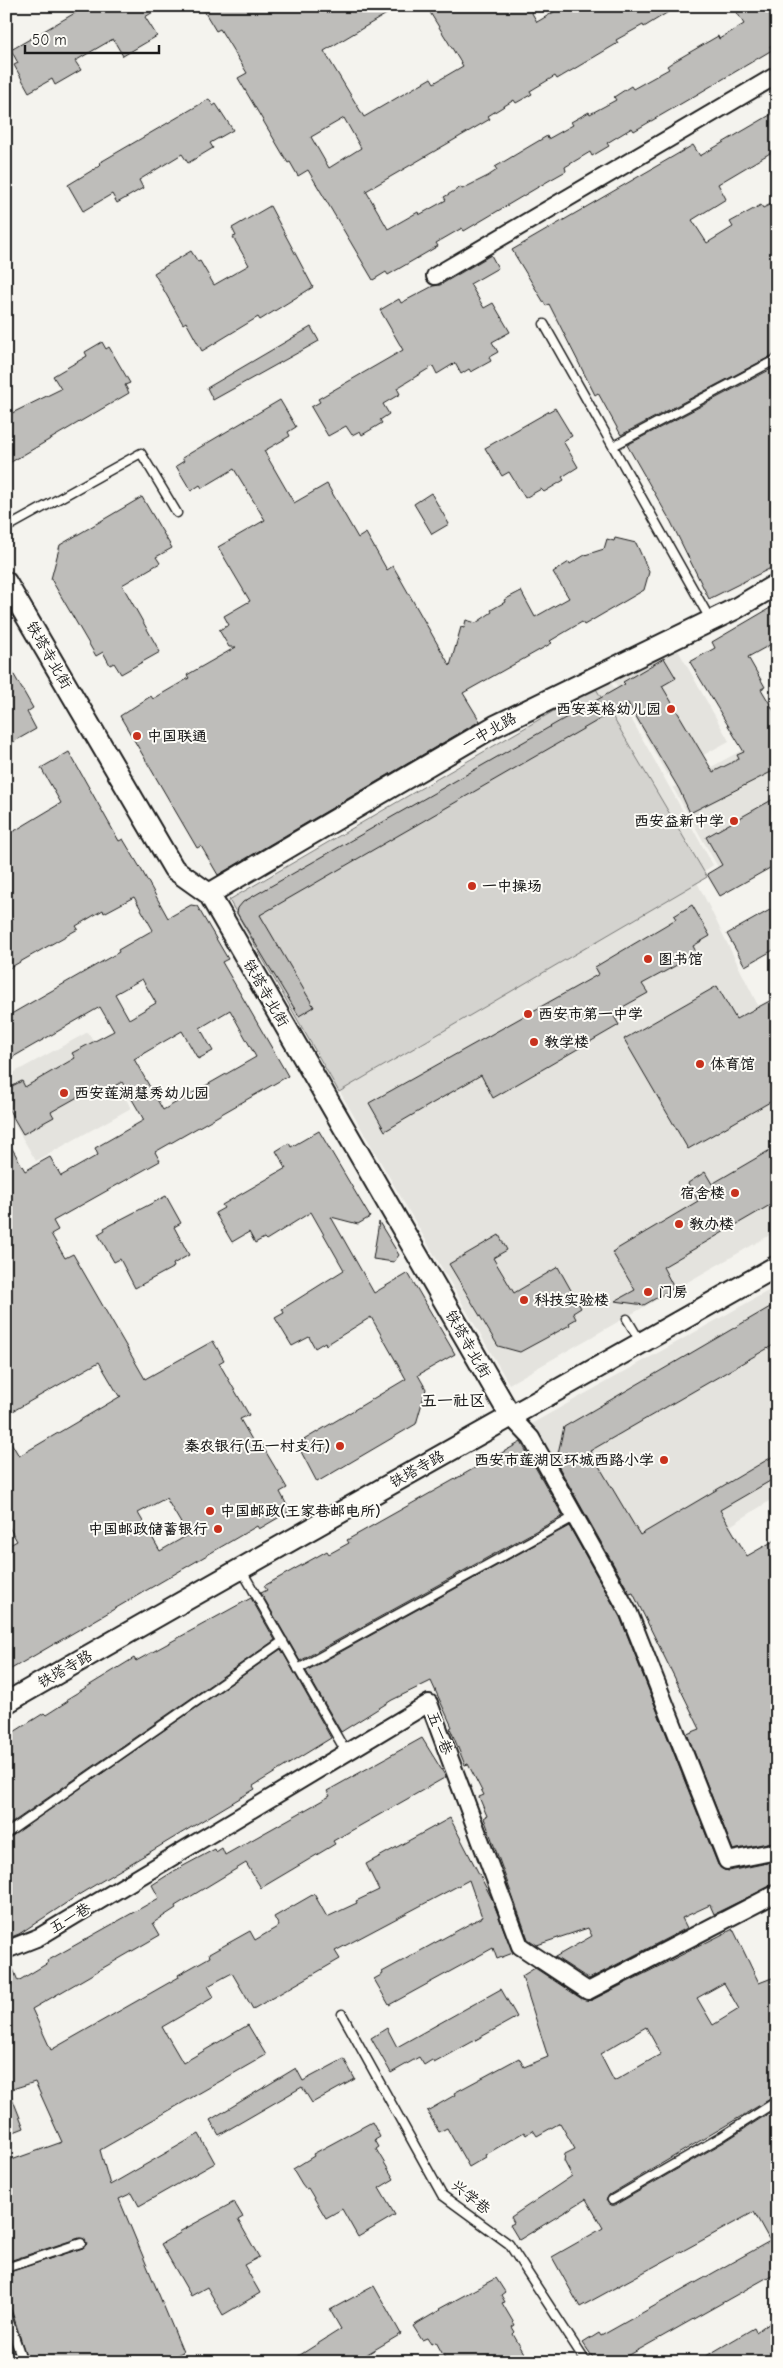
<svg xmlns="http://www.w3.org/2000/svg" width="783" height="2368" font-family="'Comic Neue','LXGW WenKai TC',sans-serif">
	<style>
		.built { fill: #e4e3de }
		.green { fill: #d4d3cf; stroke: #787876 }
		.building { fill: #bebdba; stroke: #1c1c1c; fill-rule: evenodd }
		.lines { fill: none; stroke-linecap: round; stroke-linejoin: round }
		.service-casing { stroke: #1c1c1c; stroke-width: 11 }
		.minor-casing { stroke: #1c1c1c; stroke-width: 20 }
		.tertiary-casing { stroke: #1c1c1c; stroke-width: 24 }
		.service { stroke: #fdfcf7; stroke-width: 8 }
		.minor { stroke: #fdfcf7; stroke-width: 16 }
		.tertiary { stroke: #fdfcf7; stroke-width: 20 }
		.poi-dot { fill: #c8321e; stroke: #fdfcf7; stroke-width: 2 }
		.labels { text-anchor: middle; stroke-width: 4; stroke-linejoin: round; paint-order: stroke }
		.street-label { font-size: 15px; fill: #1c1c1c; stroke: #fdfcf7 }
		.poi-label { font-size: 15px; font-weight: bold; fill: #1c1c1c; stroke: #fdfcf7; text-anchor: start }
		.neighbourhood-label { font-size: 16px; font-weight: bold; fill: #1c1c1c; stroke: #fdfcf7 }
	</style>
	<rect width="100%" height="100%" fill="#f4f3ee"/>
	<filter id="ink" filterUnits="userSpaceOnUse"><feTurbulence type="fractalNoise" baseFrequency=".02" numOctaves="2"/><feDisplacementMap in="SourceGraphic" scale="10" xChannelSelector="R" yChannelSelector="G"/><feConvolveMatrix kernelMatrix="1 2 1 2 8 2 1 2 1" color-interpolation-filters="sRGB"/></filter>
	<g filter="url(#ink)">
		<!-- built -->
		<path class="built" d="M674,643L729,741L667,775L612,677Z
			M609,679L713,865L695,878L777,1044V1231L509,1384L229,900Z
			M777,731V855L726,881L673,788Z
			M88,1032L131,1108L36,1161L6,1110V1077Z
			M777,1286V1496L624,1594L531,1424Z"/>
		<!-- green -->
		<path class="green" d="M595,687L707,877L339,1092L229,900Z"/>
		<!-- building -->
		<path class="building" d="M87,6H163L145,17L157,36L123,56L113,39L75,61L81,70L55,85L52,79L29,92L14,65L18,63L11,50Z
			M201,6H400L324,51L364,117L431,78L434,83L463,66L426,6H528L537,22L564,6H678L644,27L643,25L616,40L618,43L557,79L555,76L530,91L532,94L516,103L514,100L488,116L490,119L366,191L388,229L418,212L419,215L446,200L444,197L461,187L462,189L488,176L497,170L495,167L530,146L547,136L548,139L573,125L571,122L589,112L590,114L616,100L614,97L631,86L633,89L669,69L667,66L673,62L718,36L719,39L744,24L733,6H777V42L770,46L772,50L696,95L634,131L632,128L607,143L609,146L592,156L590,152L565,167L566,171L550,180L464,231L462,228L436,243L438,246L388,275L386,272L373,280L308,170L298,176L290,162L288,163L238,78L247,73L220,29L216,31ZM344,118L361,148L329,168L311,137Z
			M209,99L213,106L216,104L233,130L210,143L213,148L188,163L182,154L139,180L143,188L117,203L112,194L83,211L68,185L101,165L99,163Z
			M777,111V149L718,184L726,199L692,220L707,243L733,227L730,222L761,205L763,208L777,201V353L621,435L598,393L595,395L549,304L546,306L512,250L693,145L700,156Z
			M270,206L313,287L260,320L258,317L202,351L186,322L183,324L154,273L191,251L198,262L200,261L214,285L249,265L233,237L236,236L232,228Z
			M491,255L498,268L470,284L484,308L493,303L510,332L492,342L498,352L489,357L491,361L471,372L469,369L461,374L455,363L437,374L433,366L397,388L400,394L383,404L389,414L380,420L382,423L362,435L360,431L352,435L346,426L328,436L311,407L320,402L318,399L403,350L380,310L399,299L401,303L433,286L440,285Z
			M311,327L319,341L213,400L207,388Z
			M102,342L106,349L109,347L130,383L125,385L129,393L6,465V416L61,389L53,376L87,356L85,352Z
			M777,366V565L709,599L671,522L627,445Z
			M280,400L296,427L288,432L290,436L264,451L294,503L327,484L358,538L366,533L387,570L393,566L450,666L461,627L464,628L466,620L476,623L492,612L491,610L505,602L504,600L521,591L535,617L569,598L553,572L569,562L570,564L585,555L604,549L607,539L614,541L615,538L636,543L649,572L644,590L584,625L582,622L550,641L552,643L463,693L480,721L218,875L201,846L197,848L120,716L151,696L153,699L189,678L187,675L236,647H229L219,630L229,625L224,616L250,601L218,547L265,520L234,469L202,488L200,485L191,491L176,466L184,461L182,458Z
			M555,408L572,436L563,441L578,467L562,477L564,480L544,492L541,489L525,498L509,472L502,476L485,448Z
			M431,493L449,524L432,534L414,504Z
			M142,497L172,548L156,557L160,563L122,585L160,652L121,674L114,663L110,665L103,652L96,656L51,579L60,545Z
			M777,604V641L748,657L765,687L761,689L777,716V769L690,813L679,789L628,703L260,915L314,1007L299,1016L237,913L238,908L243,902L625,684L623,682L664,658L676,678L662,686L713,772L739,759L737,755L744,752L690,662L715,648L712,642Z
			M6,661L33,708L27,712L36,729L6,746Z
			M69,752L119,841L123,839L141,869L168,918L191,905L197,906L228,959L222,962L288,1076L155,1152L160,1161L53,1221L58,1230L51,1234L65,1258L73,1254L145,1379L213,1341L224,1360L219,1363L249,1415L240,1419L255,1445L260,1442L276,1469L287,1488L280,1492L290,1511L259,1529L257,1526L6,1672V1547L17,1541L6,1522V1434L19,1456L121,1396H119L99,1362L6,1415V1138L25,1171L50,1157L61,1176L98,1155L95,1148L144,1120L122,1082L96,1096L92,1089L51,1112L54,1117L23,1134L6,1105V1089L22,1081L25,1087L75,1058L72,1053L114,1031L100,1007L6,1061V1017L119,952L118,950L153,930L134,897L104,913L103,910L76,926L78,929L6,970V836L61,803L41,768ZM142,979L156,1003L129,1019L115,994ZM230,1010L256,1057L163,1110L134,1059L182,1031L198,1059L213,1051L200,1028ZM166,1498L188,1535L160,1551L138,1513Z
			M777,797V864L720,896L707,874L722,865L706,837Z
			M692,905L710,936L693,946L697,954L642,984L648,993L612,1013L619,1025L493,1098L481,1075L385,1131L369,1103L599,974L595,967L676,919L674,916Z
			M777,906V948L745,966L727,934Z
			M717,986L736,1019L777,997V1098L688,1149L624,1039Z
			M319,1131L370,1217L358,1224L331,1217L374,1293L408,1273L455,1354L418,1375L426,1389L416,1424L317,1482L297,1444L406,1379L371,1317L326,1345L325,1342L315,1348L309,1337L292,1346L275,1318L284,1313L282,1309L344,1270L311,1212L266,1240L264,1238L255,1243L249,1232L232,1242L215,1213L224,1208L222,1205L286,1168L276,1151L289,1143L291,1147Z
			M777,1146V1201L663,1267L674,1288L644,1305L615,1301L635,1290L612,1252L698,1201L688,1183L705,1172L712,1184Z
			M166,1196L181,1223L174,1227L189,1255L173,1264L174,1267L135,1288L120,1259L114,1262L98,1234L105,1230L104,1228Z
			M379,1222L399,1255L394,1262L373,1259Z
			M499,1235L507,1250L493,1258L514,1293L558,1267L581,1308L573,1313L576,1319L569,1323L570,1325L520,1352L498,1346L449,1264Z
			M777,1303V1343L590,1451L640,1535L777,1454V1477L720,1510L747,1556L777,1539V1841L733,1850L687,1734L700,1729L633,1593L630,1594L556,1462L564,1427Z
			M521,1442L563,1516L300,1661L261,1593L267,1590L264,1586L327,1551L329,1554L349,1543L347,1540Z
			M569,1526L620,1617L718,1865L724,1870L729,1871L777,1861V1883L714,1914L710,1905L682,1918L687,1928L589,1979L555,1957L592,1936L588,1928L537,1945L528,1939L484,1818L487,1816L479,1797L484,1795L468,1764L465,1765L450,1728L452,1727L431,1681L392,1700L341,1732L306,1671Z
			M251,1598L275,1640L6,1827V1737L44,1713L46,1715L68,1701L67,1699L134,1658L136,1661Z
			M281,1649L331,1738L253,1786L255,1789L80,1894L19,1934L6,1939V1840Z
			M422,1738L446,1777L333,1841L335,1844L261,1888L246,1863L175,1906L176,1908L153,1923L160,1935L32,2009L51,2050L179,1977L178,1975L210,1957L209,1954L250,1931L255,1940L279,1926L274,1917L314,1894L327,1917L357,1903L356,1901L379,1890L366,1864L450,1818L492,1899L513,1953L497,1959L493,1948L389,2005L374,1979L383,1974L382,1972L482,1917L469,1880L335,1951L340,1959L253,2009L232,1973L208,1986L214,1997L162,2027L183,2063L248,2025L266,2055L100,2150L110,2185L199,2134L215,2163L139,2206L132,2193L119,2199L183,2352L163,2361L161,2356L145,2362H28L6,2293V2273L83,2248L87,2244L84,2239L79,2238L6,2262V2162L62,2142L35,2082L9,2090L24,2128L6,2135V1960L9,1959L18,1981L48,1963L47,1961L159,1898L152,1885L174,1871L215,1849L216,1852L222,1848L225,1855L330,1796L327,1791Z
			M733,1929L759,1983L777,1976V2095L609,2195L606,2200L610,2205H615L724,2142L777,2108V2272L617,2362H596L583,2343L599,2333L601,2336L770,2241L754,2212L580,2307L552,2257L603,2228L586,2199L519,2240L510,2225L514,2223L511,2217L572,2176L564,2161L565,2154L575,2149L560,2123L537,2136L533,2130L526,2135L524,2132L485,2155L486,2157L469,2167L447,2128L439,2132L427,2111L455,2095L454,2093L519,2058L524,2067L548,2057L522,1976L535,1968L582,1999L592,2000ZM724,1983L739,2009L713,2025L697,1998ZM646,2027L661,2054L614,2081L600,2054Z
			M501,1989L517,2017L434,2063L432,2060L424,2065L419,2057L391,2073L371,2038L387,2028L397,2047Z
			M344,2059L355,2079L312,2103L302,2087L219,2135L210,2120L296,2068L303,2081Z
			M372,2122L380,2137L375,2140L379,2147L376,2149L394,2179L379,2188L395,2215L358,2237L342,2209L326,2218L308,2188L306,2189L302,2184L293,2169L314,2156L313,2154Z
			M234,2202L243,2217L238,2220L259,2257L244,2265L260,2293L223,2315L207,2287L191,2296L161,2244L180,2233L179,2232Z
			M496,2278L505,2292L501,2295L505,2302L502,2303L515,2325L512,2327L515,2332L513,2334L529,2362H447L436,2342L431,2344L427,2338L422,2340L413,2326L440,2310L439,2309Z
			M374,2286L401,2334L354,2362H289L341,2329L330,2310Z
			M777,2317V2354L763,2362H696L754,2328L756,2332Z
			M10,2340L17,2362H6V2341Z"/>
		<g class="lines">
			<defs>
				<path id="service" d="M544,324L710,619
					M613,446L777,359
					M6,528L141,453L177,513
					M627,1319L640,1341
					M241,1569L346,1752
					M298,1669L574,1517
					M6,1834L283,1641
					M342,2014L442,2195L509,2244L586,2362
					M612,2200L721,2137L777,2101
					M6,2268L81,2243
					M6,2313L23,2362"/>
				<path id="minor" d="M435,276L777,75
					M511,1417L531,1438L629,1613L727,1861L777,1851
					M6,1950L39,1937L429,1703L520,1946L588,1991L777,1893"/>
				<path id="tertiary" d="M6,582L174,869L209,894L511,1417
					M209,894L495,726L735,609L777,584
					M6,1703C262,1555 520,1412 777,1266"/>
			</defs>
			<!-- service casing -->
			<use href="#service" class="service-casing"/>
			<!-- minor casing -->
			<use href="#minor" class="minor-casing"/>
			<!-- tertiary casing -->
			<use href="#tertiary" class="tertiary-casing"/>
			<!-- service -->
			<use href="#service" class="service"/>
			<!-- minor -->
			<use href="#minor" class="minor"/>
			<!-- tertiary -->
			<use href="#tertiary" class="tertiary"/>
		</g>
	</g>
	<!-- markers -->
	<g class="poi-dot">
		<circle cx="671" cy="709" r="5"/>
		<circle cx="137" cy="736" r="5"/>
		<circle cx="734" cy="821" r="5"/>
		<circle cx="472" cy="886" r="5"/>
		<circle cx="648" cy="959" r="5"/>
		<circle cx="528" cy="1014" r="5"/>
		<circle cx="534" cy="1042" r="5"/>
		<circle cx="700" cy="1064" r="5"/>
		<circle cx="64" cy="1093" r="5"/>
		<circle cx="735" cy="1193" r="5"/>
		<circle cx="679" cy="1224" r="5"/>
		<circle cx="648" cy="1292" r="5"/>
		<circle cx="524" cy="1300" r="5"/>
		<circle cx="340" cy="1446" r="5"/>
		<circle cx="664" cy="1460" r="5"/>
		<circle cx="210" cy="1511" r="5"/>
		<circle cx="218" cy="1529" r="5"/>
	</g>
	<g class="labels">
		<!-- street labels -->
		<g class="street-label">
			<text transform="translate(49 655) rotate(60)" y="5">铁塔寺北街</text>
			<text transform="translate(489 731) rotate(-29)" y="5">一中北路</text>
			<text transform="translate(266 993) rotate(60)" y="5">铁塔寺北街</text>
			<text transform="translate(468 1344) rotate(60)" y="5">铁塔寺北街</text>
			<text transform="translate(417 1469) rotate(-29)" y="5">铁塔寺路</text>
			<text transform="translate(65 1669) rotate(-30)" y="5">铁塔寺路</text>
			<text transform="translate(440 1733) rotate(69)" y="5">五一巷</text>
			<text transform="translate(70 1918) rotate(-31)" y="5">五一巷</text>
			<text transform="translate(471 2197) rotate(39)" y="5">兴学巷</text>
		</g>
		<!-- poi labels -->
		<g class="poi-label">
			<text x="661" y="714" text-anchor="end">西安英格幼儿园</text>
			<text x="147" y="741">中国联通</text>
			<text x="724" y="826" text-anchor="end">西安益新中学</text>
			<text x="482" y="891">一中操场</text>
			<text x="658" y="964">图书馆</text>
			<text x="538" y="1019">西安市第一中学</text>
			<text x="544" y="1047">教学楼</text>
			<text x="710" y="1069">体育馆</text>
			<text x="74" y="1098">西安莲湖慧秀幼儿园</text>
			<text x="725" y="1198" text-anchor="end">宿舍楼</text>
			<text x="689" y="1229">教办楼</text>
			<text x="658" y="1297">门房</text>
			<text x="534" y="1305">科技实验楼</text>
			<text x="330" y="1451" text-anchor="end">秦农银行(五一村支行)</text>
			<text x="654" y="1465" text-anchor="end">西安市莲湖区环城西路小学</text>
			<text x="220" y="1516">中国邮政(王家巷邮电所)</text>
			<text x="208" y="1534" text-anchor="end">中国邮政储蓄银行</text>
		</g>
		<!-- neighbourhood labels -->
		<g class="neighbourhood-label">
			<text x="453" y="1406">五一社区</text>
		</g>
	</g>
	<!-- margin -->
	<rect width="783" height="2368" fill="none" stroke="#fdfcf7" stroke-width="25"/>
	<rect x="12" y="12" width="758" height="2343" fill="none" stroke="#1c1c1c" stroke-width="2" filter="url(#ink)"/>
	<!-- scale -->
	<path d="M25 45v8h134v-8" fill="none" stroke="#1c1c1c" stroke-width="2.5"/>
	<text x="32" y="45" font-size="15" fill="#1c1c1c" stroke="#fdfcf7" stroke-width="4" paint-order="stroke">50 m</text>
</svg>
